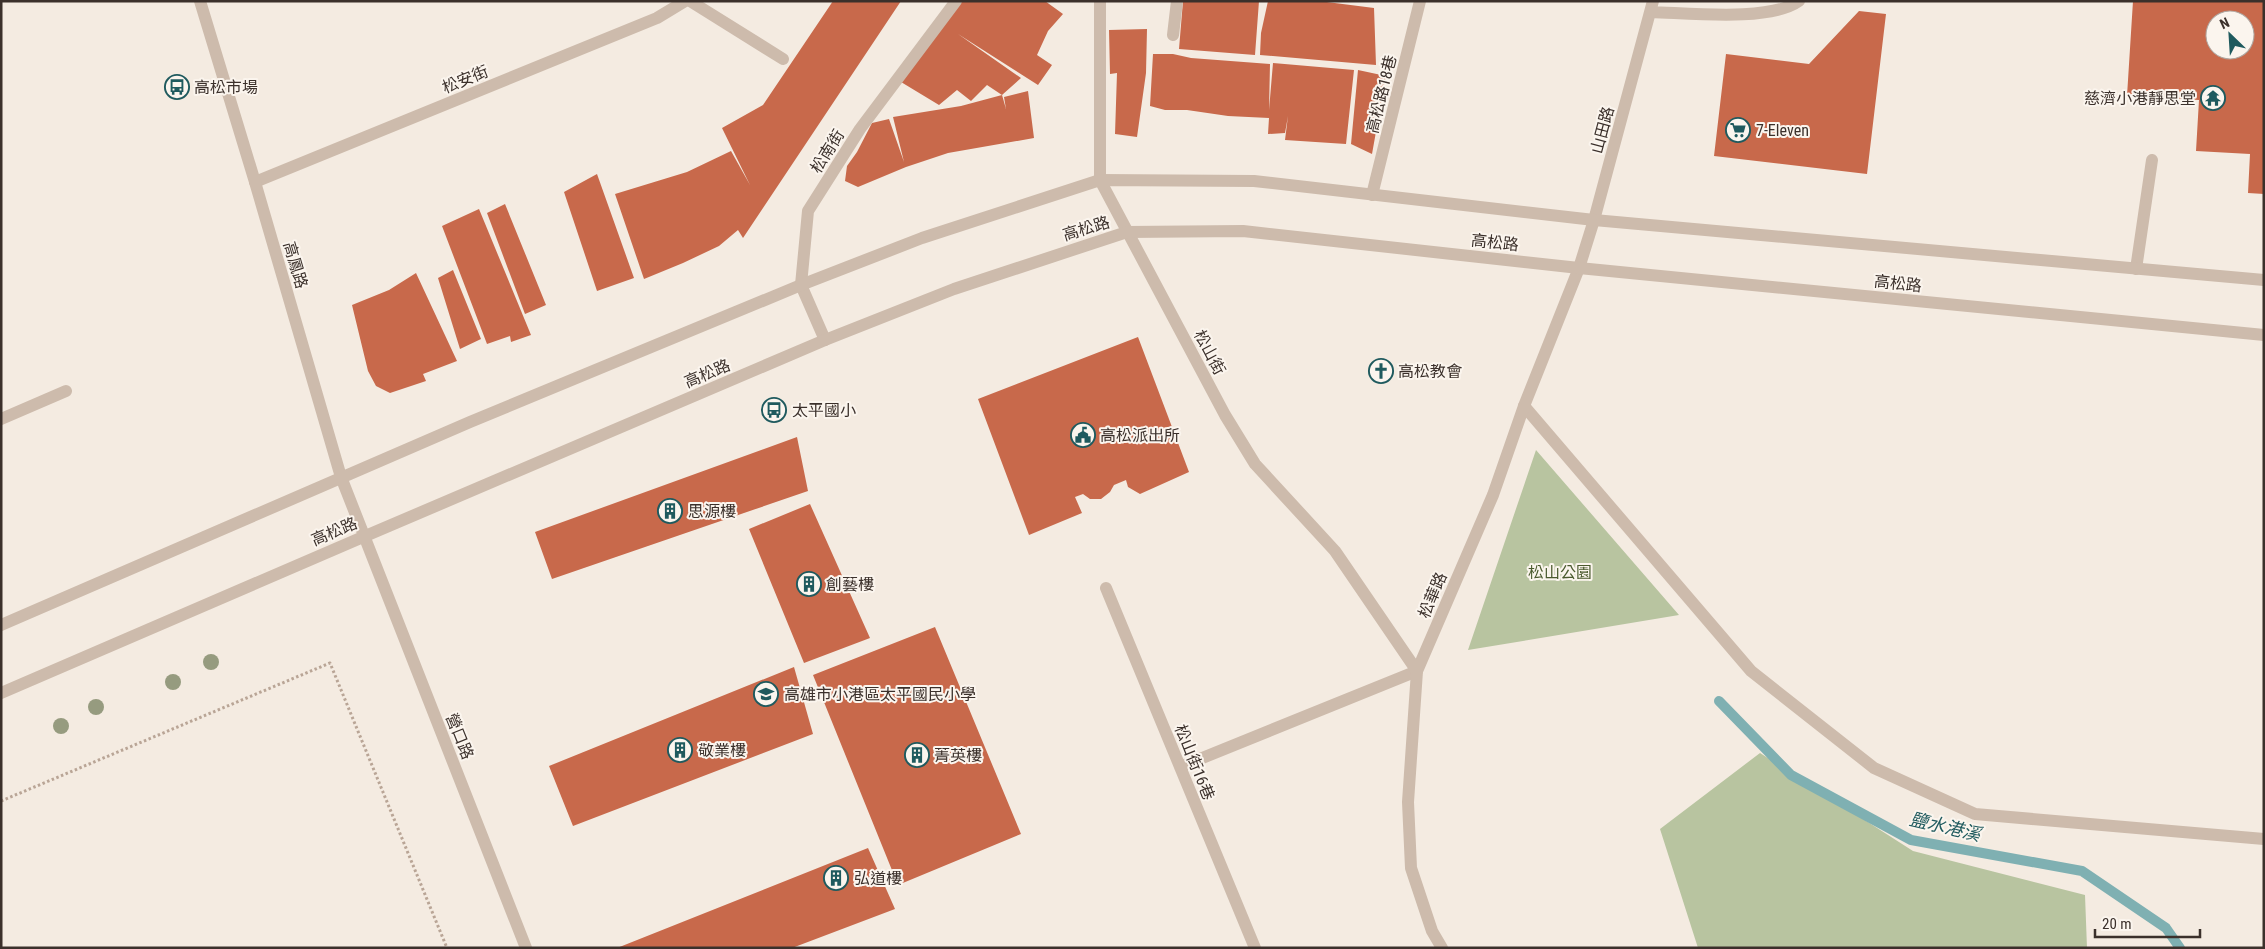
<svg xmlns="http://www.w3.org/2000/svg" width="2265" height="949" font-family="'Roboto Condensed','Noto Sans TC',sans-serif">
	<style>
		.green { fill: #b8c4a0 }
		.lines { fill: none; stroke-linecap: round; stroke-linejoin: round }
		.stream { stroke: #7fb0b2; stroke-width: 10 }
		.building { fill: #c8694b; fill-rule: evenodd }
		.path { stroke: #b9a596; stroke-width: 3; stroke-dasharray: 2.5 2.5; stroke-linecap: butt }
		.service { stroke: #cdbbac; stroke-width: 12 }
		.minor { stroke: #cdbbac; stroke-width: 12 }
		.tertiary { stroke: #cdbbac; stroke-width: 12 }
		.tree { fill: #969b7f }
		.labels { text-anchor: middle; stroke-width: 4; stroke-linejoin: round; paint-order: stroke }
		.street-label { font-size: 16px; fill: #3b302b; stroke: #fbf5ee }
		.poi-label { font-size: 16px; fill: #3b302b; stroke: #fbf5ee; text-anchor: start }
		.park-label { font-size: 16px; fill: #4a5a2e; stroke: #fbf5ee }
		.water-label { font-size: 18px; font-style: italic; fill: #1f5a5e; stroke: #fbf5ee }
	</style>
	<rect width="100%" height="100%" fill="#f4ebe1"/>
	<!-- green -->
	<path class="green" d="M1536,450L1679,615L1468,650Z
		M1760,753L1913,851L2085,895L2087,948H1698L1660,829Z"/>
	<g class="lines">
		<!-- stream -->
		<path class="stream" d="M1719,701L1791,775L1911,840L2082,871L2166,928L2180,948"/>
	</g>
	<!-- building -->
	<path class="building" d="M833,1H901L743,238L738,230L719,246L683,263L644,279L615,194L687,172L731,151L750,185L722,128L763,105Z
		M961,1H1045L1063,14L1048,31L1037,55L1052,65L1038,85L958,34L1021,78L1002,95L987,85L971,101L957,90L939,105L901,82Z
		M1183,1H1259L1255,55L1179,49Z
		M1268,1H1319L1374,8L1376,65L1260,55L1261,33Z
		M2133,1H2264V194L2248,193L2250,154L2196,151L2199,100L2127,96ZM2215,20H2245V50H2215Z
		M1859,11L1886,14L1867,174L1714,156L1726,54L1809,64Z
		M1147,29L1146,73L1137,137L1115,134L1117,73L1110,74L1109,30Z
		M1153,54H1173L1191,58L1270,64L1269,110L1273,63L1354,70L1346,144L1285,140L1288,116L1285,133L1268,134L1269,118L1228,116L1187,110H1165L1150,106Z
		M1358,70L1386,76L1372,154L1351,144Z
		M1028,91L1034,138L948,153L906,167L858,187L845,181L847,166L857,152L872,123L889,119L904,162L893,117L961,106L1002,95L1006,109L1004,97Z
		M597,174L634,278L597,291L564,192Z
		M505,204L546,305L525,314L487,213Z
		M479,209L531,335L511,342L510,336L487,344L442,226Z
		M453,270L481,339L460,349L438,278Z
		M416,273L457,361L423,374L426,381L390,393L376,386L368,371L352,305L389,290Z
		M1138,337L1189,472L1140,494L1128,487L1126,480L1114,485L1110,492L1101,499H1090L1083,494L1075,497L1082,513L1029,535L978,399Z
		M797,437L808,491L552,579L535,532Z
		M810,504L870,638L804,663L749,529Z
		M935,627L1021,834L898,885L813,675Z
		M794,667L813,734L573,826L549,766Z
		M868,848L895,909L792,948H617Z"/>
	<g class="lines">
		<!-- path -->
		<path class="path" d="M1,801L330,663L447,948"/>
		<!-- service -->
		<path class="service" d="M690,1L783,59
			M1173,35L1177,1
			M1372,195L1420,1
			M2136,269L2152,160
			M1524,406L1751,671L1874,768L1975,814L2264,839
			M1,419L66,391
			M1106,588L1255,948
			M1180,767L1417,671"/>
		<!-- minor -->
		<path class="minor" d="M1100,1V180L1225,415L1255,464L1335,551L1417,671
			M1651,12C1689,13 1770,22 1799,1
			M255,182L657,18L685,1
			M825,340L801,285L808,211L860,129L956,1
			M1442,948L1432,931L1411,868L1408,802L1417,671L1493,495L1524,406L1579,268L1594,220L1653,1"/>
		<!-- tertiary -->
		<path class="tertiary" d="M200,1L255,182L341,477L526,948
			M1,625L470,422L801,285L922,238L1100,180L1254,181L1594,220L2264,280
			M1,693L363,537L825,340L954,289L1127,232L1243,231L1579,268L2264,335"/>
	</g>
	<!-- trees -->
	<g class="tree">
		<circle cx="211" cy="662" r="8"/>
		<circle cx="173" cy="682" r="8"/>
		<circle cx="96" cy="707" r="8"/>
		<circle cx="61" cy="726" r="8"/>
	</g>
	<!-- icons -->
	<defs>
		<symbol id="bus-ring" viewBox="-11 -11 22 22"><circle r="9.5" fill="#fbf5ee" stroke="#1f5a5e" stroke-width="1.5"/><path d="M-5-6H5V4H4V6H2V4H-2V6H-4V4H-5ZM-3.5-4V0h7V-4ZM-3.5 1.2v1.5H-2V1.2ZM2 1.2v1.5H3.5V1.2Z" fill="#1f5a5e"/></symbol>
		<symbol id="temple-ring" viewBox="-11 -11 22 22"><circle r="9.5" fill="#fbf5ee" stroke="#1f5a5e" stroke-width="1.5"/><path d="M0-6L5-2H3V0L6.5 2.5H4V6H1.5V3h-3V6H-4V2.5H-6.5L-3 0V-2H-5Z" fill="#1f5a5e"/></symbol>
		<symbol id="supermarket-ring" viewBox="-11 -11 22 22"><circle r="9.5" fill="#fbf5ee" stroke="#1f5a5e" stroke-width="1.5"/><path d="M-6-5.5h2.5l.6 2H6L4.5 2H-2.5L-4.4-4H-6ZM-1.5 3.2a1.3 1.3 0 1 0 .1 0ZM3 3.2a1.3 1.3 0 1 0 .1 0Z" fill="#1f5a5e"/></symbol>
		<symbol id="church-ring" viewBox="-11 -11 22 22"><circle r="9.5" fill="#fbf5ee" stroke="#1f5a5e" stroke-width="1.5"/><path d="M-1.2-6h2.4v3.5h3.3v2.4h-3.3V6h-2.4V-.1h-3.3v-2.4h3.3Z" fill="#1f5a5e"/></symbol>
		<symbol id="civic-ring" viewBox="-11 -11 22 22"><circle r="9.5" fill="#fbf5ee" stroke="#1f5a5e" stroke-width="1.5"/><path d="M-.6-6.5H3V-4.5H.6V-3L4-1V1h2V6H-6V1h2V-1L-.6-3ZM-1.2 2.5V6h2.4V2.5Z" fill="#1f5a5e"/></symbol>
		<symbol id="building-ring" viewBox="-11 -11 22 22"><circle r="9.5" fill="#fbf5ee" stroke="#1f5a5e" stroke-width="1.5"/><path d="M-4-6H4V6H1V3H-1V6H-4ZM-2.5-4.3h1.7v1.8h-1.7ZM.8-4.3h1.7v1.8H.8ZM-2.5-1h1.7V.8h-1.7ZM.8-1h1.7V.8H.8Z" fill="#1f5a5e"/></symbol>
		<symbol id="school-ring" viewBox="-11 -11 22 22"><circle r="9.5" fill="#fbf5ee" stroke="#1f5a5e" stroke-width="1.5"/><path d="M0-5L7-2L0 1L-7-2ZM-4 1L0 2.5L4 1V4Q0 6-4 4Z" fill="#1f5a5e"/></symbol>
	</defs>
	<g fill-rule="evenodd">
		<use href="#bus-ring" x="163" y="73" width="28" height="28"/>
		<use href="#temple-ring" x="2199" y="84" width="28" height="28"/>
		<use href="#supermarket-ring" x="1724" y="116" width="28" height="28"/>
		<use href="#church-ring" x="1367" y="357" width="28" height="28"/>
		<use href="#bus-ring" x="760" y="396" width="28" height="28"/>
		<use href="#civic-ring" x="1069" y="421" width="28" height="28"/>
		<use href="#building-ring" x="656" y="497" width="28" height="28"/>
		<use href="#building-ring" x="795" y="570" width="28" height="28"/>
		<use href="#school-ring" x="752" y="680" width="28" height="28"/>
		<use href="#building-ring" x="666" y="736" width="28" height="28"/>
		<use href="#building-ring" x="903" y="741" width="28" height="28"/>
		<use href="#building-ring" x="822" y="864" width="28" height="28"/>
	</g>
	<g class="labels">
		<!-- street labels -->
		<g class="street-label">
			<text transform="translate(465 79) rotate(-22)" y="6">松安街</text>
			<text transform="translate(1381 94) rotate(-76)" y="6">高松路18巷</text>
			<text transform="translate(1602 130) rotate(-75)" y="6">山田路</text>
			<text transform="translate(827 151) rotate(-58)" y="6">松南街</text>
			<text transform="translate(1086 228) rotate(-17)" y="6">高松路</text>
			<text transform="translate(1495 242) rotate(6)" y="6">高松路</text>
			<text transform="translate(296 265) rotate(74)" y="6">高鳳路</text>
			<text transform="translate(1898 283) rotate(6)" y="6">高松路</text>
			<text transform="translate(1210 352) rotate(62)" y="6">松山街</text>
			<text transform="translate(707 373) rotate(-23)" y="6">高松路</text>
			<text transform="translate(334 531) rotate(-23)" y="6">高松路</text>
			<text transform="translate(1432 595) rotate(-67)" y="6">松華路</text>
			<text transform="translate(460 736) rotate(68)" y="6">營口路</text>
			<text transform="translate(1195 762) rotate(68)" y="6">松山街16巷</text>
		</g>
		<!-- poi labels -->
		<g class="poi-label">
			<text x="194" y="93">高松市場</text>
			<text x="2196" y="104" text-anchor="end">慈濟小港靜思堂</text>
			<text x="1756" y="136">7-Eleven</text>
			<text x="1398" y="377">高松教會</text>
			<text x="792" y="416">太平國小</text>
			<text x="1100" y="441">高松派出所</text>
			<text x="688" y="517">思源樓</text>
			<text x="826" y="590">創藝樓</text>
			<text x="784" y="700">高雄市小港區太平國民小學</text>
			<text x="698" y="756">敬業樓</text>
			<text x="934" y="761">菁英樓</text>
			<text x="854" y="884">弘道樓</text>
		</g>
		<!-- park labels -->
		<g class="park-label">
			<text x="1560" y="578">松山公園</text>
		</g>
		<!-- water labels -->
		<g class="water-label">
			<text transform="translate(1945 827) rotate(13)" y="6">鹽水港溪</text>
		</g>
	</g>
	<!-- border -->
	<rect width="2265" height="949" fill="none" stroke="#3b302b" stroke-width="5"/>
	<!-- north arrow -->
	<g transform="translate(2230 35) rotate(335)"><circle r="24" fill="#fbf5ee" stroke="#aea6a0"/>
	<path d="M0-4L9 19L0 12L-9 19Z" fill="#1f5a5e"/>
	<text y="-8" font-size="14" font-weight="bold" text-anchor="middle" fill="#3b302b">N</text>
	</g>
	<!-- scale -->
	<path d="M2095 929v8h105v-8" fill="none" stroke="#3b302b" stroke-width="2.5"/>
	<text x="2102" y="929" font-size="15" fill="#3b302b" stroke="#fbf5ee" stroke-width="4" paint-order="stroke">20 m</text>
</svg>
